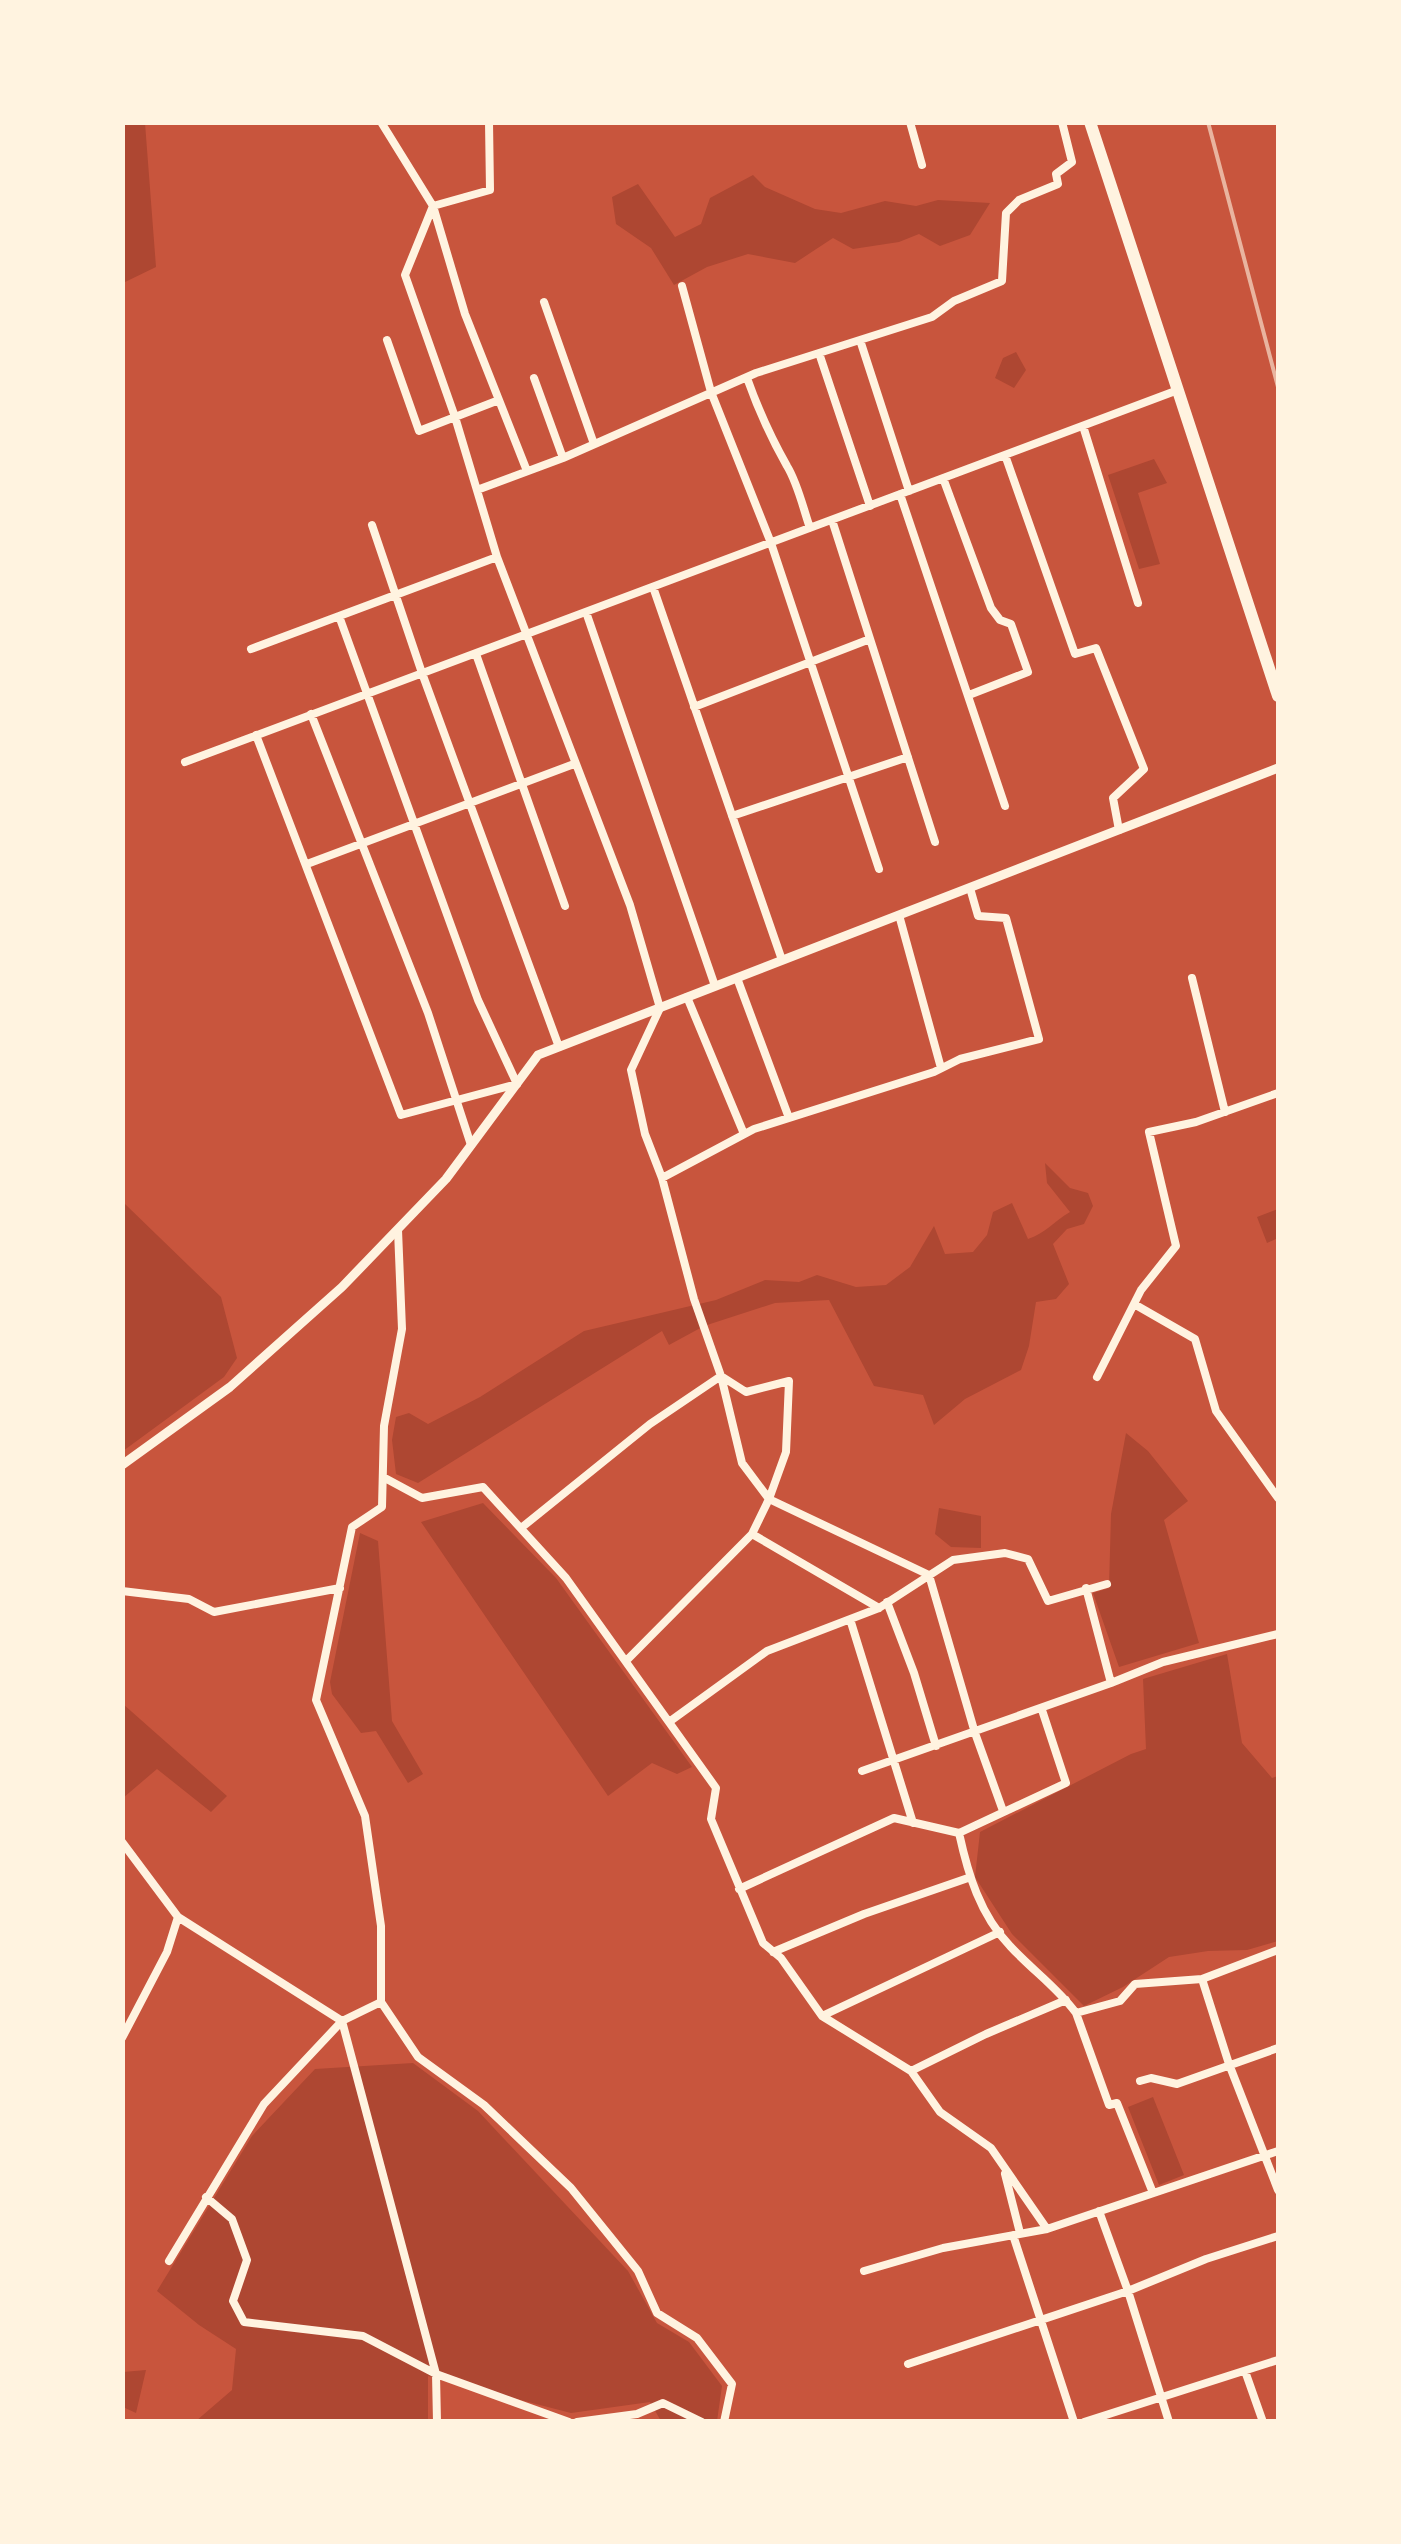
<svg xmlns="http://www.w3.org/2000/svg" width="1401" height="2544" viewBox="0 0 1401 2544" font-family="Quicksand,sans-serif">
	<rect width="100%" height="100%" fill="#c8553d"/>
	<path fill="#ae4732" d="M 122,123 L 145,123 L 156,267 L 123,283 Z
		M 753,175 L 765,187 L 815,209 L 841,213 L 885,201 L 916,206 L 938,200 L 990,203 L 970,235 L 940,246 L 919,234 L 899,242 L 853,249 L 833,238 L 795,263 L 748,254 L 707,267 L 674,285 L 651,248 L 616,224 L 612,197 L 638,184 L 675,237 L 701,224 L 710,198 Z
		M 1016,352 L 1026,370 L 1014,388 L 995,378 L 1003,358 Z
		M 1154,459 L 1167,483 L 1138,493 L 1160,564 L 1139,569 L 1108,475 Z
		M 1045,1163 L 1070,1188 L 1088,1193 L 1093,1206 L 1084,1224 L 1067,1229 L 1053,1244 L 1069,1284 L 1056,1299 L 1036,1302 L 1029,1346 L 1021,1370 L 965,1399 L 934,1425 L 923,1395 L 874,1386 L 829,1300 L 775,1303 L 704,1326 L 669,1345 L 662,1331 L 418,1483 L 396,1474 L 392,1440 L 396,1417 L 409,1413 L 428,1424 L 480,1397 L 584,1331 L 716,1300 L 765,1280 L 799,1282 L 817,1275 L 856,1287 L 886,1285 L 910,1267 L 934,1226 L 945,1254 L 973,1252 L 987,1235 L 993,1212 L 1012,1203 L 1028,1239 C 1046,1233 1054,1221 1070,1212 L 1047,1183 Z
		M 122,1185 L 125,1204 L 221,1297 L 237,1358 L 224,1377 L 123,1451 Z
		M 1278,1209 L 1278,1238 L 1267,1243 L 1257,1217 Z
		M 1126,1433 L 1148,1451 L 1188,1501 L 1164,1520 L 1199,1643 L 1119,1667 L 1093,1593 L 1109,1588 L 1111,1514 Z
		M 483,1503 L 556,1578 L 692,1767 L 677,1774 L 652,1763 L 608,1796 L 421,1522 Z
		M 939,1508 L 981,1516 L 981,1548 L 951,1547 L 935,1534 Z
		M 360,1533 L 378,1541 L 392,1721 L 423,1774 L 408,1783 L 376,1731 L 361,1733 L 332,1694 L 330,1682 Z
		M 1227,1654 L 1242,1743 L 1272,1778 L 1278,1776 L 1278,1941 L 1247,1950 L 1208,1951 L 1169,1957 L 1123,1987 L 1084,2006 L 1012,1934 L 975,1877 L 980,1832 L 1131,1754 L 1146,1749 L 1143,1679 Z
		M 123,1704 L 227,1796 L 211,1812 L 157,1769 L 123,1798 Z
		M 413,2063 L 478,2111 L 628,2271 L 657,2323 L 689,2342 L 722,2386 L 717,2421 L 661,2421 L 650,2402 L 571,2413 L 428,2376 L 428,2421 L 196,2421 L 232,2390 L 236,2349 L 199,2325 L 157,2291 L 252,2136 L 315,2069 Z
		M 1153,2097 L 1184,2175 L 1159,2185 L 1128,2107 Z
		M 146,2370 L 136,2413 L 123,2407 L 123,2372 Z"/>
	<g fill="none" stroke-linecap="round" stroke-linejoin="round">
		<path stroke="#fff3e0" stroke-width="8" d="M 381,122 L 433,206 L 490,190 L 489,122
			M 910,122 L 922,165
			M 433,206 L 405,275 L 455,417 L 497,557
			M 433,206 L 465,314 L 527,471
			M 682,286 L 711,392 L 771,543 L 879,869
			M 544,302 L 594,444
			M 387,340 L 419,431 L 499,400
			M 860,340 L 909,491
			M 819,353 L 870,506
			M 534,378 L 563,458
			M 747,378 C 758,409 771,438 787,466 C 798,484 803,508 810,528
			M 1083,426 L 1138,603
			M 1005,455 L 1075,654 L 1096,648 L 1144,769 L 1113,798 L 1119,830
			M 943,478 L 991,608 L 1000,620 L 1011,624 L 1028,672 L 969,695
			M 477,490 L 563,458 L 756,373 L 932,317 L 954,301 L 1002,281 L 1006,213 L 1019,200 L 1058,184 L 1056,174 L 1072,162 L 1062,122
			M 900,494 L 1005,806
			M 832,520 L 935,842
			M 372,525 L 422,673 L 559,1047
			M 653,587 L 782,960
			M 586,612 L 715,986
			M 251,649 L 497,557 L 630,905 L 660,1008 L 631,1070 L 645,1134 L 662,1178 L 694,1299 L 721,1376 L 742,1463 L 769,1499 L 752,1534 L 879,1608
			M 476,654 L 565,906
			M 694,707 L 870,639
			M 311,714 L 428,1013 L 471,1145
			M 256,735 L 401,1115 L 517,1084 L 478,1000 L 339,616
			M 185,762 L 1178,390
			M 732,816 L 908,757
			M 307,864 L 574,764
			M 899,915 L 941,1068
			M 737,978 L 789,1118
			M 1192,978 L 1225,1112
			M 687,997 L 744,1134
			M 662,1178 L 754,1129 L 934,1072 L 960,1059 L 1039,1039 L 1006,918 L 978,916 L 970,888
			M 398,1230 L 402,1329 L 384,1426 L 382,1507 L 352,1527 L 316,1700 L 365,1816 L 381,1926 L 381,2002 L 342,2021 L 436,2374 L 437,2422
			M 1134,1304 L 1195,1339 L 1216,1411 L 1278,1498
			M 1097,1377 L 1141,1290 L 1176,1246 L 1149,1132 L 1196,1122 L 1278,1093
			M 383,1477 L 422,1498 L 483,1487 L 566,1578 L 716,1788 L 711,1819 L 763,1943 L 781,1958 L 822,2016 L 911,2071 L 940,2112 L 991,2148 L 1047,2229
			M 521,1528 L 650,1424 L 721,1376 L 746,1392 L 789,1381 L 786,1452 L 769,1499 L 929,1575 L 975,1733 L 1003,1811
			M 122,1591 L 189,1599 L 214,1612 L 340,1588
			M 887,1602 L 914,1673 L 936,1746
			M 850,1619 L 913,1823
			M 626,1661 L 752,1534
			M 1111,1683 L 1163,1662 L 1278,1634
			M 1042,1710 L 1066,1783 L 959,1833 C 968,1874 980,1915 1010,1946 C 1032,1970 1057,1987 1076,2013 L 1120,2001 L 1135,1984 L 1202,1979 L 1278,1950
			M 669,1722 L 767,1651 L 879,1608 L 953,1560 L 1005,1553 L 1028,1559 L 1048,1601 L 1107,1584
			M 862,1771 L 1111,1683 L 1086,1588
			M 122,1842 L 178,1917 L 167,1952 L 122,2038
			M 739,1889 L 894,1818 L 959,1833
			M 773,1952 L 864,1914 L 968,1878
			M 1202,1979 L 1229,2064 L 1278,2190
			M 381,2002 L 418,2057 L 484,2105 L 571,2188 L 638,2271 L 657,2313 L 697,2338 L 732,2384 L 724,2422
			M 1076,2013 L 1109,2105 L 1117,2103 L 1153,2193
			M 822,2016 L 1000,1932
			M 911,2071 L 986,2034 L 1066,2000
			M 1140,2081 L 1151,2078 L 1177,2084 L 1278,2048
			M 1005,2174 L 1020,2233
			M 206,2197 L 232,2219 L 247,2260 L 233,2301 L 244,2322 L 363,2336 L 436,2374 L 569,2422
			M 1099,2211 L 1128,2291 L 1169,2422
			M 1013,2235 L 1074,2422
			M 169,2261 L 264,2104 L 342,2021 L 178,1917
			M 864,2271 L 943,2248 L 1047,2229 L 1278,2151
			M 908,2364 L 1128,2291 L 1206,2259 L 1278,2236
			M 1245,2371 L 1263,2422
			M 577,2422 L 637,2414 L 663,2403 L 702,2422
			M 1084,2422 L 1278,2360"/>
		<path stroke="#fff3e0" stroke-width="9" d="M 122,1465 L 230,1387 L 342,1287 L 446,1179 L 538,1055 L 1278,768"/>
		<path stroke="#fff3e0" stroke-width="12" d="M 1090,122 L 1278,696"/>
		<path stroke="#e9b49f" stroke-width="4" d="M 1208,122 L 1278,387"/>
	</g>
	<rect width="1401" height="2544" fill="none" stroke="#fff3e0" stroke-width="250"/>
</svg>
